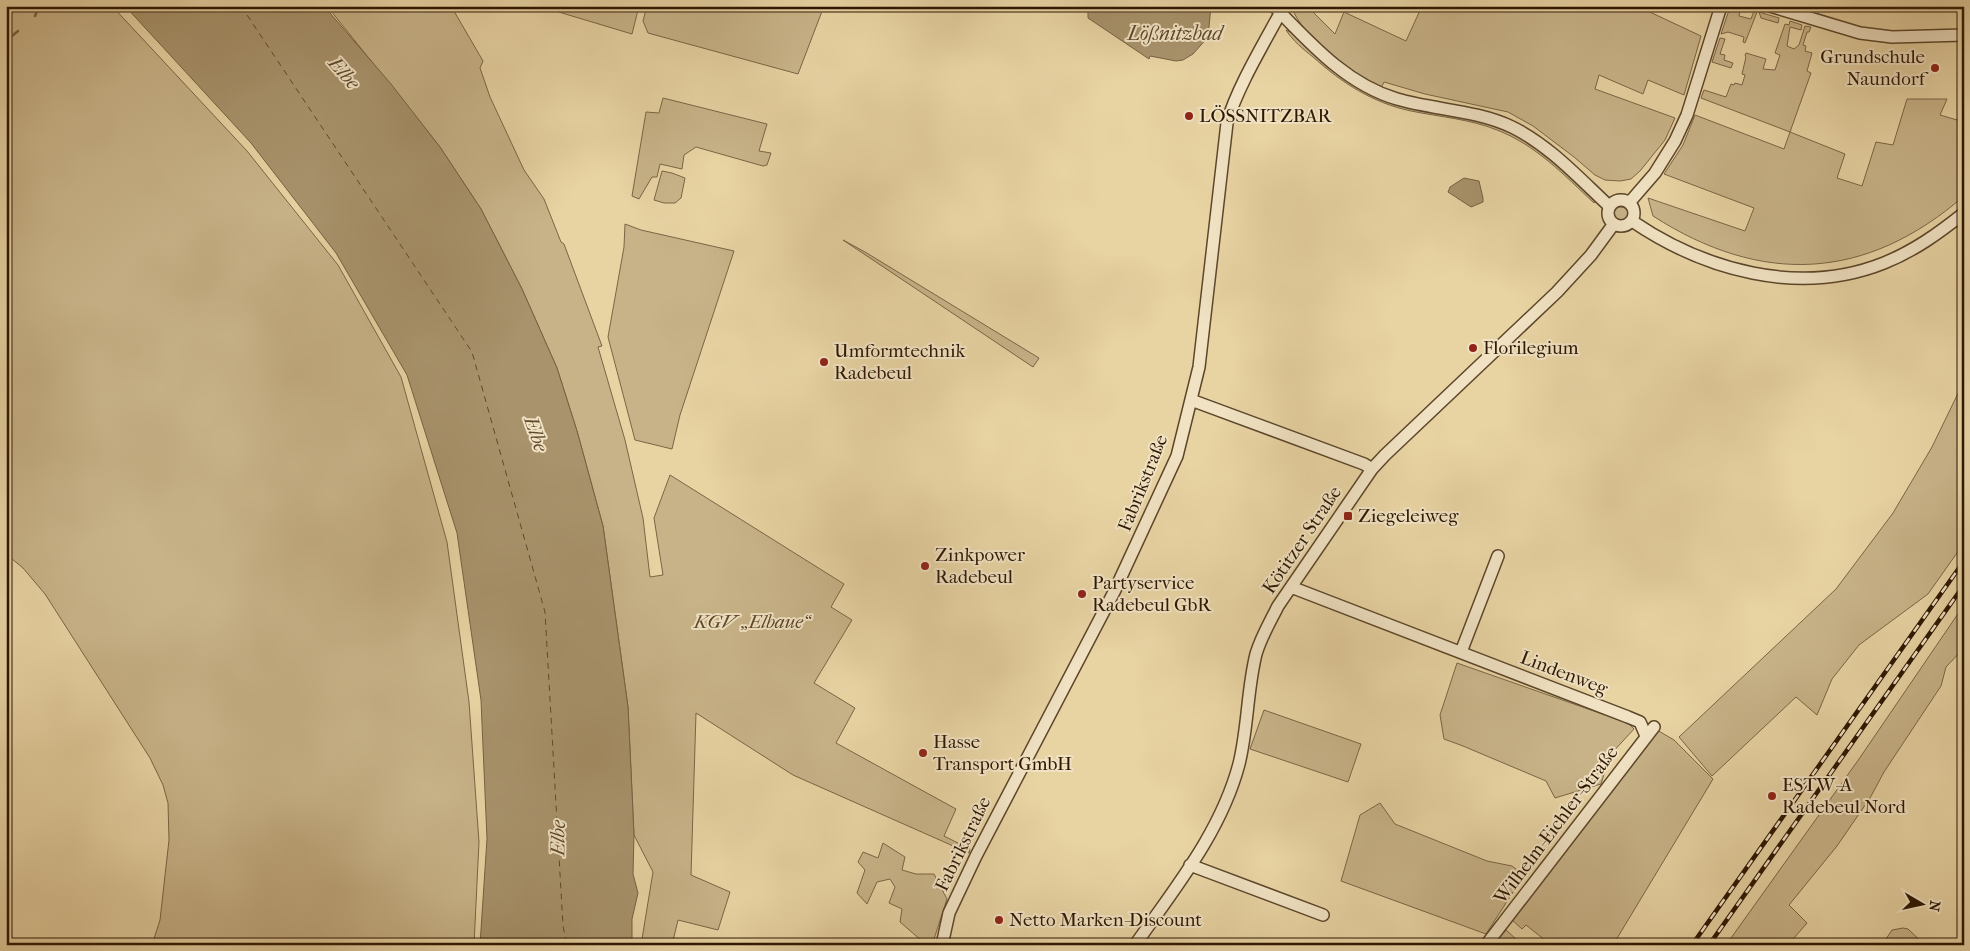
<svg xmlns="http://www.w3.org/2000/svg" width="1970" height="951" viewBox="0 0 1970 951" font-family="'IM FELL French Canon',serif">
	<rect width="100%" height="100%" fill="#e8d3a3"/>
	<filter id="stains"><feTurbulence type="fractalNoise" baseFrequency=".004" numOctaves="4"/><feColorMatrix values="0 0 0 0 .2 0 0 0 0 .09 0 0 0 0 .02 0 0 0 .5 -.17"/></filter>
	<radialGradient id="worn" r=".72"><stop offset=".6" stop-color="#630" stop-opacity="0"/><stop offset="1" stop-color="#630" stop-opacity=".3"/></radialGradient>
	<path fill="#c8b388" stroke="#7a6545" d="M 6,6 L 112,6 L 247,151 L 338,265 L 401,377 L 447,542 L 469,702 L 479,842 L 474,945 L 152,945 L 160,920 L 169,840 L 168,803 L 163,785 L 150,758 L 45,594 L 23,568 L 6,554 Z
		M 327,6 L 451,6 L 483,61 L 480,68 L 490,97 L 524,170 L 544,199 L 561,242 L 564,244 L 602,346 L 598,347 L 625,440 L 643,518 L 650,577 L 663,575 L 654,518 L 670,475 L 844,584 L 831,607 L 852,620 L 814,683 L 855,708 L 836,743 L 956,809 L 944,836 L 970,849 L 969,853 L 793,775 L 696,713 L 691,875 L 730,892 L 718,930 L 678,920 L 672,945 L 641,945 L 653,872 L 634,835 L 628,707 L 603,526 L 577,431 L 557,368 L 522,289 L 481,209 L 440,147 Z
		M 550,6 L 639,6 L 632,34 L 552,10 Z
		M 647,6 L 824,6 L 798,74 L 648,33 L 643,21 Z
		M 1291,6 L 1307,6 L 1335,34 L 1344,12 L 1406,41 L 1422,6 L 1637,6 L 1701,36 L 1684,95 L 1648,80 L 1643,94 L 1599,75 L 1595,89 L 1675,118 L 1665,140 L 1640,171 L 1631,179 L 1620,181 L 1605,180 L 1595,175 L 1574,157 L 1533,126 L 1508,112 L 1425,94 L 1384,82 L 1381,88 C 1371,83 1361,78 1353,73 C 1333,60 1299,29 1291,6 Z
		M 1737,6 L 1741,7 L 1739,16 L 1751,19 L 1754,11 L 1757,12 L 1745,43 L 1743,42 L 1744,37 L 1728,32 L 1721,34 L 1730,7 Z
		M 1759,12 L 1779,18 L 1778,23 L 1761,18 Z
		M 1790,21 L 1802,25 L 1801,30 L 1790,27 L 1787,46 L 1794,49 L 1799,45 L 1805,26 L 1811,27 L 1809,32 L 1807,32 L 1803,45 L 1806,46 L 1805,51 L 1812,53 L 1807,71 L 1811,73 L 1790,132 L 1845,154 L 1837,178 L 1862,186 L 1876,142 L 1893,145 L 1907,99 L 1947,99 L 1940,115 L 1964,122 L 1964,132 L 1960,146 L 1964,147 L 1964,196 C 1866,281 1762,286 1653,216 L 1648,198 L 1745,231 L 1754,208 L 1664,174 L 1683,145 L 1695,115 L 1784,149 L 1790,132 L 1701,98 L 1704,90 L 1726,97 L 1731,84 L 1734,85 L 1735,83 L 1742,85 L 1745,75 L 1742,74 L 1746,57 L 1745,56 L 1746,53 L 1766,59 L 1763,69 L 1775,70 L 1780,55 L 1775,53 L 1785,24 L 1789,25 Z
		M 1286,30 L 1292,33 L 1312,52 L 1351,83 L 1496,126 C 1535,143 1565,171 1596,200 L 1594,203 C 1564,175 1536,145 1497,130 C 1470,119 1440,117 1411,111 C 1373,103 1342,83 1313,57 C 1303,49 1293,41 1286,30 Z
		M 1720,38 L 1725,39 L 1720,54 L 1725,55 L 1724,60 L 1733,63 L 1731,68 L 1712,62 Z
		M 663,98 L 767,124 L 759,151 L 771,153 L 767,165 L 763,166 L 696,147 L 684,155 L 682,169 L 660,164 L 657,177 L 652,177 L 639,199 L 632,196 L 646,112 L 659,113 Z
		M 662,171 L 672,173 L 685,178 L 681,198 L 675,203 L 664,203 L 654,200 Z
		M1614 214a7 7 0 1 1 14 0a7 7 0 1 1-14 0Z
		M 625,224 L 641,230 L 734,251 L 680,415 L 672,449 L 635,440 L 608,337 L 624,247 Z
		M 843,240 L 865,252 L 1039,358 L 1033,367 Z
		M 1964,381 L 1964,543 L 1928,594 L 1859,645 L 1832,679 L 1817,715 L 1796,697 L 1712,776 L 1679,737 L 1836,589 L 1893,513 L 1932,447 Z
		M 1964,605 L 1964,648 L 1946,667 L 1941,686 L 1884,772 L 1870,798 L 1837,846 L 1789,905 L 1807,923 L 1788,945 L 1747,945 L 1747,943 L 1735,941 L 1732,945 L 1726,945 L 1859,759 Z
		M 1457,663 L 1628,723 L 1634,729 L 1610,755 L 1601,784 L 1555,798 L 1546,781 L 1463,746 L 1444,739 L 1440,715 Z
		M 1264,710 L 1361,744 L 1348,782 L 1250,749 Z
		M 1657,730 L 1674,740 L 1713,779 L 1613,945 L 1551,945 L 1526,925 L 1522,929 L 1512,920 L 1531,892 Z
		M 1380,803 L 1395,824 L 1487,861 L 1512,866 L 1524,875 L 1486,934 L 1341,881 L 1360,815 Z
		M 883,843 L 905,857 L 902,870 L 916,874 L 934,874 L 947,899 L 934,939 L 922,941 L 900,922 L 902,909 L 889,903 L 895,887 L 890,879 L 877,882 L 867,904 L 857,893 L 865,870 L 858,862 L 863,852 L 878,858 Z
		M 1903,928 L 1908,929 L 1925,945 L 1882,945 L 1892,930 Z
		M 1506,930 L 1516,939 L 1512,945 L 1493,945 Z"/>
	<path fill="#a8936c" stroke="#776142" d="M 125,6 L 324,6 L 391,84 L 440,147 L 481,209 L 522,289 L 557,368 L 577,431 L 603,526 L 628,707 L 634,835 L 633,874 L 638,893 L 632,919 L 632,945 L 480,945 L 487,839 L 481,700 L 457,533 L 407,375 L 336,253 L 251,143 Z
		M 1079,6 L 1211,6 L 1208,37 L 1193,54 L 1183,60 L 1176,61 L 1150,56 L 1149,59 L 1088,18 L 1088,12 Z
		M 1464,178 L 1479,181 L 1483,198 L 1483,202 L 1471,207 L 1448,192 L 1450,187 Z"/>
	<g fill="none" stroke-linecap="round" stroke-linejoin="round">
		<path stroke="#776142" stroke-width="2.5" d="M 35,16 L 39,6
			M 6,41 L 18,31"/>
		<path stroke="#5e492c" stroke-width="1" stroke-dasharray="6 5" stroke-linecap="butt" d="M 241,6 L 472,352 L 545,612 L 563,926 L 567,945"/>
		<defs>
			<path id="minor" d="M 1274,6 C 1310,43 1346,84 1397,99 C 1435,110 1476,110 1512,127 C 1549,145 1579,178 1609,206
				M 1770,6 L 1860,33 L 1892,37 L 1964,35
				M1608 213a13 13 0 1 1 26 0a13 13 0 1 1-26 0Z
				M 1629,203 L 1655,173 L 1675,141 L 1687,115 L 1721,6
				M 1632,221 C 1704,270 1799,297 1884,263 C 1914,251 1939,233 1964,213
				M 1191,400 L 1364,464 L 1372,469
				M 1291,587 L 1628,717 L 1640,722 L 1646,736
				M 1461,652 L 1498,556
				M 1190,865 L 1323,915
				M 942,945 L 949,913 L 976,856 L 1115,590 L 1177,456 L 1199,367 L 1227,123 C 1237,87 1266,40 1284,6
				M 1135,945 C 1175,888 1221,832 1239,764 C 1248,728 1247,690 1256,654 C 1261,637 1270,622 1278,606 L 1372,469 L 1385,455 L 1557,292 L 1591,255 L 1613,225
				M 1486,945 L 1654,727"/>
		</defs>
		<use href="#minor" stroke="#5c462a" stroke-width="14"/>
		<use href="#minor" stroke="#f0e2c3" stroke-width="11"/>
		<defs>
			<path id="rail" d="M 1692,945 L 1964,561
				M 1709,945 L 1964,585"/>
		</defs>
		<use href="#rail" stroke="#2d1702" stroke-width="4.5"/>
		<use href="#rail" stroke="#f0e2c3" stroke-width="2.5" stroke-dasharray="8" stroke-linecap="butt"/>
	</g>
	<g fill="#8f2418" stroke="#f0e2c3" stroke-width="2">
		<circle cx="1935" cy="68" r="5"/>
		<circle cx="1189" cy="116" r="5"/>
		<circle cx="1473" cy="348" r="5"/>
		<circle cx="824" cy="362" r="5"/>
		<rect x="1343" y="511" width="10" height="10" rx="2.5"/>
		<circle cx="925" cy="566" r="5"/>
		<circle cx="1082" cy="594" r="5"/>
		<circle cx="923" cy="753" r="5"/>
		<circle cx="1772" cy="796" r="5"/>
		<circle cx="999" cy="920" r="5"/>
	</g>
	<g text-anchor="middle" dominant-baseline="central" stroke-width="4" stroke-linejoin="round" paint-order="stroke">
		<g font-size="19" fill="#2d1702" stroke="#f0e2c3" text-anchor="start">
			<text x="1925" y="57" text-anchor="end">Grundschule<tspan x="1925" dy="22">Naundorf</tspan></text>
			<text x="1199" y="116">LÖSSNITZBAR</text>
			<text x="1483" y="348">Florilegium</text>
			<text x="834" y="351">Umformtechnik<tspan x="834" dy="22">Radebeul</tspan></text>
			<text x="1358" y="516">Ziegeleiweg</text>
			<text x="935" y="555">Zinkpower<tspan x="935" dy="22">Radebeul</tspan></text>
			<text x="1092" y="583">Partyservice<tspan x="1092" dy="22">Radebeul GbR</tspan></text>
			<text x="933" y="742">Hasse<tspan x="933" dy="22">Transport GmbH</tspan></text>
			<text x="1782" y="785">ESTW-A<tspan x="1782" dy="22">Radebeul Nord</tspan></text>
			<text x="1009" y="920">Netto Marken-Discount</text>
		</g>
		<g font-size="19" fill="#2d1702" stroke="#f0e2c3">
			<text transform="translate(1143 483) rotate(-68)">Fabrikstraße</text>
			<text transform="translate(1302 540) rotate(-56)">Kötitzer Straße</text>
			<text transform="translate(1564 673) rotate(21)">Lindenweg</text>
			<text transform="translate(1556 825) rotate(-53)">Wilhelm-Eichler-Straße</text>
			<text transform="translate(963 844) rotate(-64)">Fabrikstraße</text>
		</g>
		<g font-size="19" font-style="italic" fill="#5c462a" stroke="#f0e2c3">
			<text x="752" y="622">KGV „Elbaue“</text>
		</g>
		<g font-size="20" font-style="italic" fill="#5e492c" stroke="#f0e2c3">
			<text x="1175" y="33">Lößnitzbad</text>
			<text transform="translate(344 73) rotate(49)">Elbe</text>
			<text transform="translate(536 434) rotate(71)">Elbe</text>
			<text transform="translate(558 838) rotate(-89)">Elbe</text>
		</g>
	</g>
	<rect width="1970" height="951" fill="none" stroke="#e8d3a3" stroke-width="25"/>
	<rect x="8" y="8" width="1955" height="936" fill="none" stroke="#2d1702" stroke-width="2.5"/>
	<rect x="12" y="12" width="1945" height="926" fill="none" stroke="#2d1702"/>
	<g transform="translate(1922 904) rotate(99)" stroke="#f0e2c3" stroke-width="4" paint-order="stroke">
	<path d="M0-4L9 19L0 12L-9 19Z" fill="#2d1702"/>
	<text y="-8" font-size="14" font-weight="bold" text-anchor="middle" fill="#2d1702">N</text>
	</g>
	<rect width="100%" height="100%" filter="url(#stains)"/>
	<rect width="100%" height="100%" fill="url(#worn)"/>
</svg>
